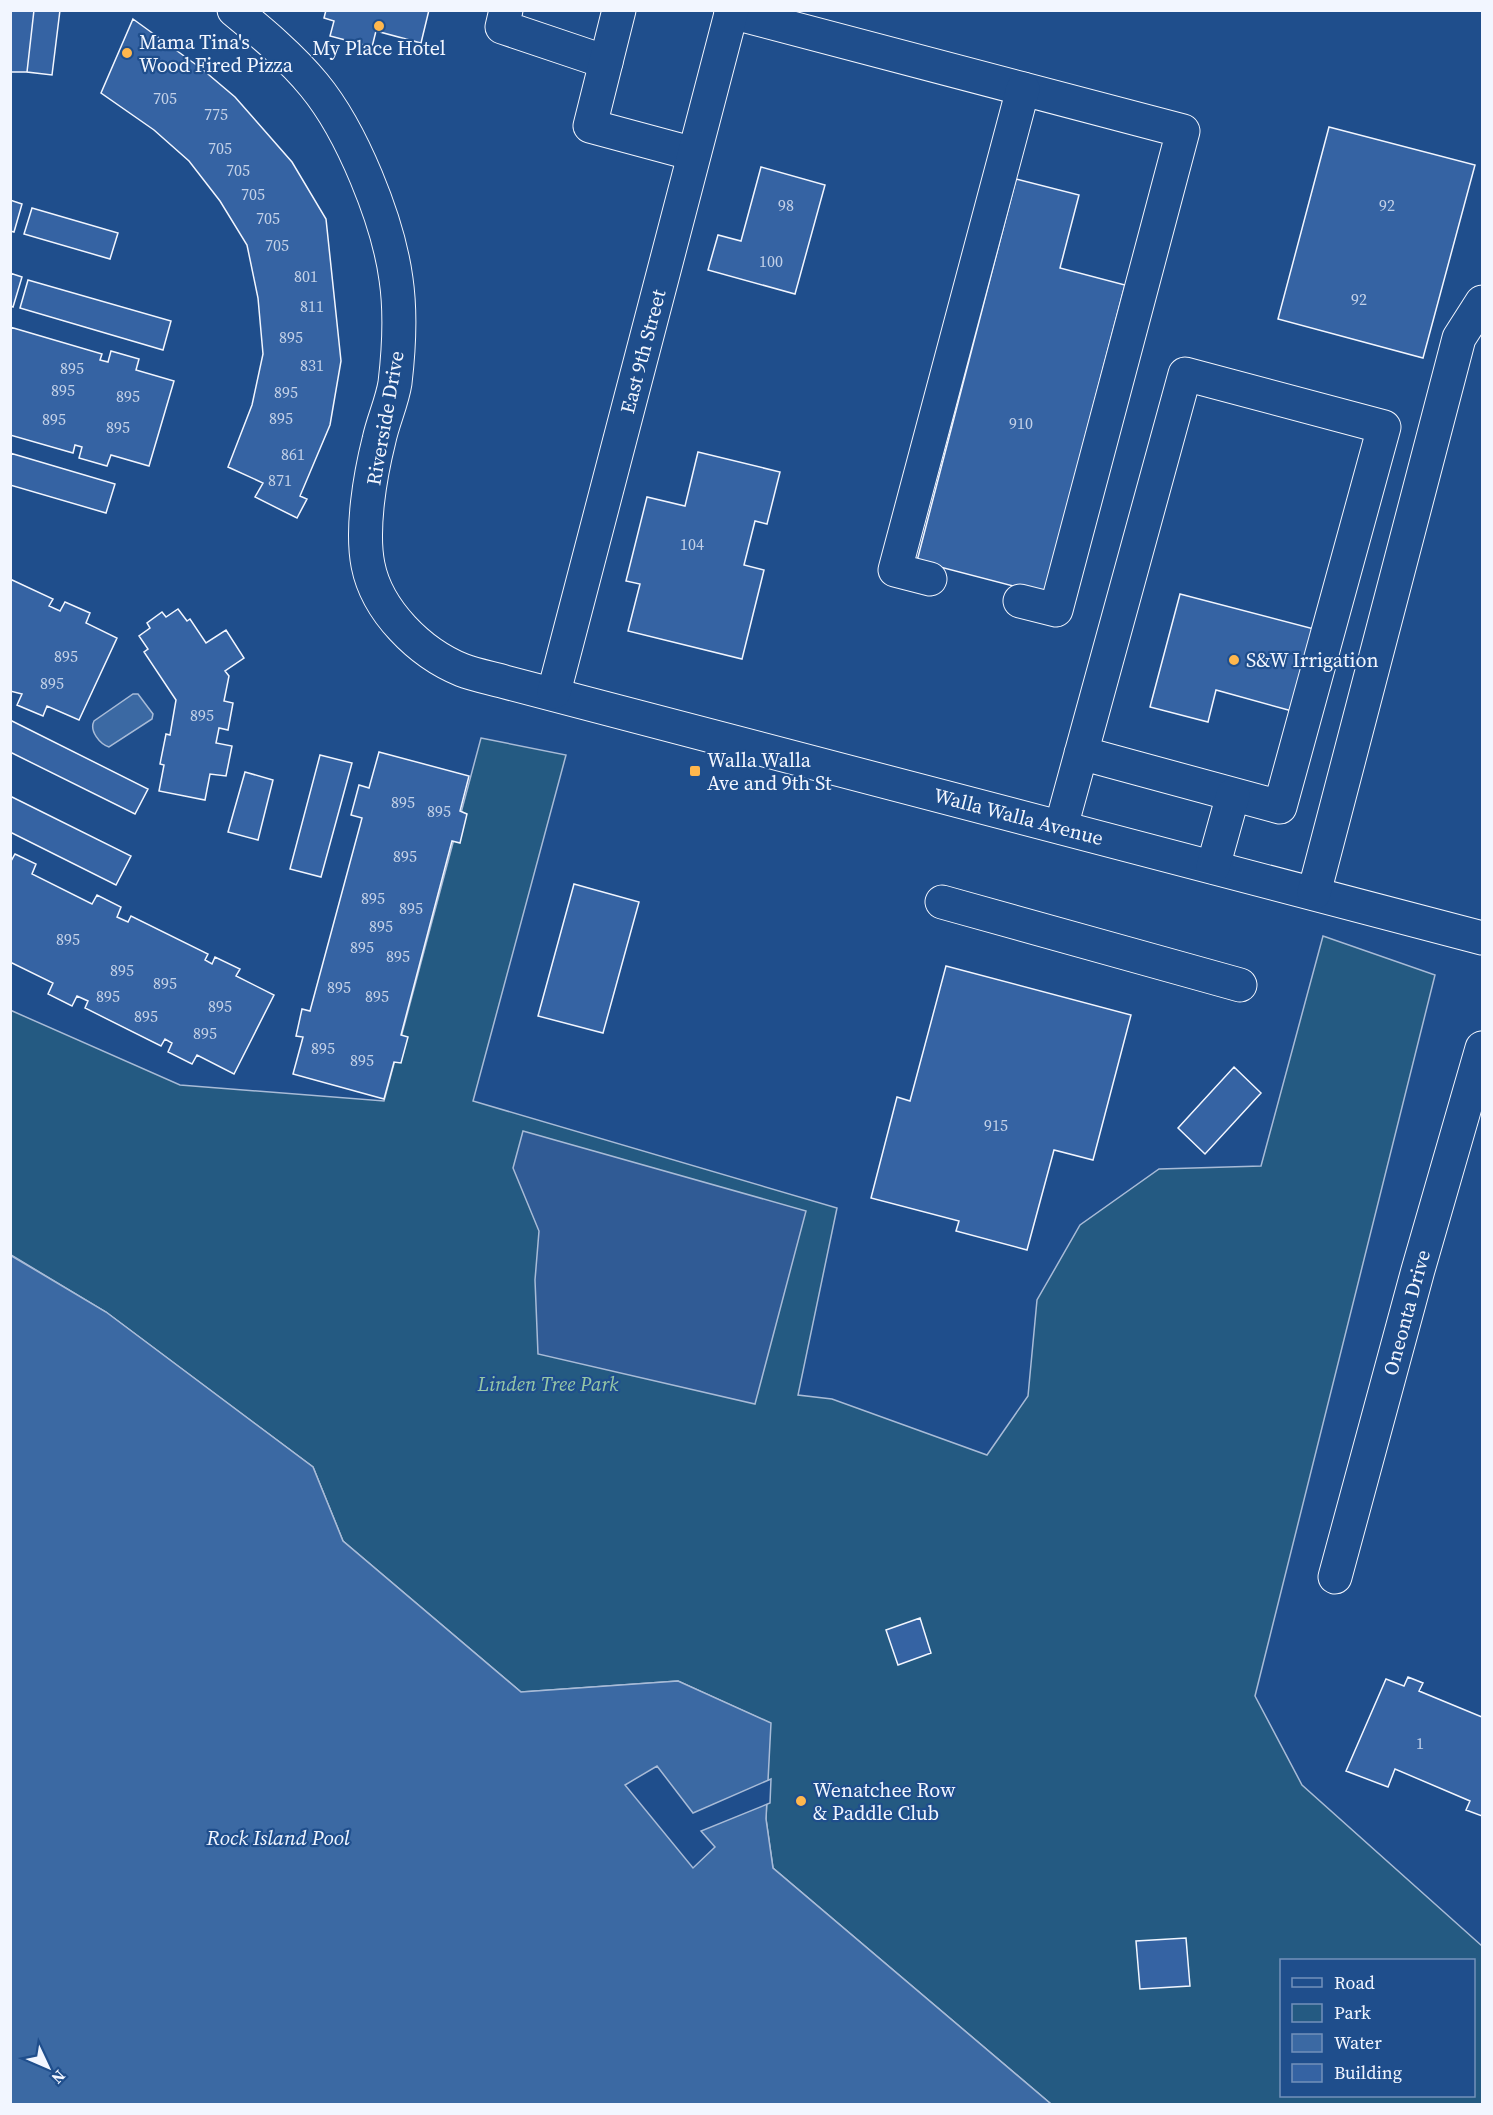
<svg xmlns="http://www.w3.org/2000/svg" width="1493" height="2115" viewBox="0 0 1493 2115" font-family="'Source Serif 4',serif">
	<rect width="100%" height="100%" fill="#1f4e8c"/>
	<path fill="#245a82" stroke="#a8bbd7" stroke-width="1.5" fill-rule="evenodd" d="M 481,738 L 566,755 L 473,1101 L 837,1208 L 798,1395 L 832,1399 L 987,1455 L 1028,1396 L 1037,1300 L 1080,1225 L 1159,1169 L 1261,1166 L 1323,936 L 1435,975 L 1255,1696 L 1302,1785 L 1482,1946 L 1482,2104 L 1051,2104 L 773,1868 L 766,1819 L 770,1723 L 678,1681 L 521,1692 L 343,1541 L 313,1467 L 106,1312 L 11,1255 L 10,1010 L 180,1085 L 384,1101 ZM 1282,1960 L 1474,1960 L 1474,2096 L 1282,2096 Z"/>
	<path fill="#305b95" stroke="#a8bbd7" stroke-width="1.5" d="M 523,1131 L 806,1211 L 755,1404 L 538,1354 L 535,1280 L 539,1231 L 513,1168 Z"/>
	<path fill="#3b69a3" stroke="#a8bbd7" stroke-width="1.5" d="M 133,694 L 138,694 L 153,714 L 152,719 L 109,747 C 100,744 89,731 94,721 Z
		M 10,1255 L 106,1312 L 313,1467 L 343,1541 L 521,1692 L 678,1681 L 771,1723 L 766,1819 L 773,1868 L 1051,2104 L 11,2104 Z"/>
	<path fill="#1f4e8c" stroke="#a8bbd7" stroke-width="1.5" d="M 657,1766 L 693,1813 L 771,1779 L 770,1803 L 701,1831 L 715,1847 L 693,1868 L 625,1785 Z"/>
	<path fill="#3563a3" stroke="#f2f6ff" stroke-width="1.5" d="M 10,10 L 34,10 L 27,72 L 10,72 Z
		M 34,10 L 60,10 L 52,75 L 27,72 Z
		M 326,10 L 429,10 L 421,43 L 376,31 L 372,47 L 330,36 L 334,21 L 324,18 Z
		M 133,19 L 202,69 L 235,97 L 292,162 L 326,219 L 341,361 L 330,425 L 300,496 L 307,499 L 297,518 L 255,497 L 263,483 L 228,467 L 252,405 L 263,354 L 258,298 L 247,245 L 220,201 L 189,161 L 154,130 L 101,93 Z
		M 1329,127 L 1475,165 L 1423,358 L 1278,319 Z
		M 761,167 L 825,185 L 795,294 L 708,270 L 718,235 L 741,241 Z
		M 1016,179 L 1079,195 L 1060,268 L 1125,285 L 1044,594 L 917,561 Z
		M 10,200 L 22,204 L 14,232 L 10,231 Z
		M 32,208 L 118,233 L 110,259 L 24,234 Z
		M 10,273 L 22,277 L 13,307 L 10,306 Z
		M 28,280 L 171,321 L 163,350 L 20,308 Z
		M 10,327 L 102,354 L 100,360 L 108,362 L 111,351 L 139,359 L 136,370 L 174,381 L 149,466 L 111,455 L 107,466 L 79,458 L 82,447 L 75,445 L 73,453 L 10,435 Z
		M 698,452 L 780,472 L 767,524 L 755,521 L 744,565 L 764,570 L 742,659 L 628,631 L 640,584 L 626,581 L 647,497 L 685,506 Z
		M 10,453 L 115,484 L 106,513 L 10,485 Z
		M 10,579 L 53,599 L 49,606 L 60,611 L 65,602 L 90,613 L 86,623 L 117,638 L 79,720 L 47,706 L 43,716 L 17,705 L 22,694 L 10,691 Z
		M 1180,594 L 1314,629 L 1292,711 L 1216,690 L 1208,722 L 1150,707 Z
		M 178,609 L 187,621 L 190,619 L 206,643 L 226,630 L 244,658 L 225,671 L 229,676 L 224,701 L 233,703 L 228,730 L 219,728 L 216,743 L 232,746 L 226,776 L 210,774 L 205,800 L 159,791 L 164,765 L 160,764 L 166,734 L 170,735 L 176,700 L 144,652 L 148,649 L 139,636 L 150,628 L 147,623 L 162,612 L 166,617 Z
		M 10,720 L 148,789 L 135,814 L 10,752 Z
		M 379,752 L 469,776 L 460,811 L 467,814 L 460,843 L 452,841 L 401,1035 L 408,1037 L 401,1063 L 394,1062 L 384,1099 L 293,1074 L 303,1037 L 296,1036 L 302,1009 L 310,1011 L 362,818 L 351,815 L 359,785 L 369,788 Z
		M 320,755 L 352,763 L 321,877 L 290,869 Z
		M 245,772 L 273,780 L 258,840 L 228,832 Z
		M 10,796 L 131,856 L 116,885 L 10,832 Z
		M 15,854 L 36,864 L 32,874 L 92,904 L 97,895 L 121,907 L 117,917 L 128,922 L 131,916 L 208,954 L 205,960 L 212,964 L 215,957 L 240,969 L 236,976 L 274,995 L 234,1074 L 197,1055 L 192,1064 L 168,1052 L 172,1043 L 165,1039 L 161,1046 L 85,1008 L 88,1001 L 77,996 L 72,1006 L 48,994 L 53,983 L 10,962 L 10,863 Z
		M 574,884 L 639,902 L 603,1033 L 538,1016 Z
		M 946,966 L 1131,1015 L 1093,1160 L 1054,1150 L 1027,1250 L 956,1231 L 959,1221 L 871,1198 L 897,1097 L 910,1101 Z
		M 1234,1067 L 1261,1093 L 1205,1154 L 1178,1128 Z
		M 920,1618 L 931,1653 L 898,1665 L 886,1630 Z
		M 1408,1677 L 1423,1683 L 1419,1691 L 1482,1717 L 1482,1816 L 1466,1810 L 1470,1801 L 1395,1769 L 1388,1787 L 1346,1771 L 1386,1679 L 1404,1686 Z
		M 1186,1938 L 1190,1986 L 1140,1989 L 1136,1941 Z"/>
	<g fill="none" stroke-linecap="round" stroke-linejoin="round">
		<defs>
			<g id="minor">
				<path id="s1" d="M 234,10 C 262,33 291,57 314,85 C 352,131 388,220 396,279 C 401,313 399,349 395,383 C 392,402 383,421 379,440 C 370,476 361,529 368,565 C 377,611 420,653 462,670 C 475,675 491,678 505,682 L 1482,938"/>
				<path d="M 506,10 L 502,27 L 606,62"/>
				<path d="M 619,10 L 590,126 L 694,154"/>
				<path d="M 731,12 L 1183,131 L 1056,610 L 1020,601"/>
				<path d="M 930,579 L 895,570 L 1023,89"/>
				<path id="s2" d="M 554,692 L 732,10"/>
				<path d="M 1061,827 L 1185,374 L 1384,427 L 1280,807 L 1081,753"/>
				<path d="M 1213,867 L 1233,795"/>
				<path d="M 1314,893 L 1459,338 L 1482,302"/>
				<path d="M 942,902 L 1240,985"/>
				<path id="s3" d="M 1335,1577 L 1418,1270 L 1482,1048"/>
			</g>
		</defs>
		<use href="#minor" stroke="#f2f6ff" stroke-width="35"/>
		<use href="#minor" stroke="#1f4e8c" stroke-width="33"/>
	</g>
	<g fill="#ffb74d" stroke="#1f4e8c" stroke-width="2">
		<circle cx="379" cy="26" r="6"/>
		<circle cx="127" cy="53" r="6"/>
		<circle cx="1234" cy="660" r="6"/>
		<rect x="689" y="765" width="12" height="12" rx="3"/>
		<circle cx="801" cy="1801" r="6"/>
	</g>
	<g text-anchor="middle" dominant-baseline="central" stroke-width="4.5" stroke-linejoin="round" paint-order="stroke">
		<g font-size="16" fill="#c3d1e8">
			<text x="165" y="98">705</text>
			<text x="216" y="114">775</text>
			<text x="220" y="148">705</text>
			<text x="238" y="170">705</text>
			<text x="253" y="194">705</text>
			<text x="786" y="205">98</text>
			<text x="1387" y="205">92</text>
			<text x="268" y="218">705</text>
			<text x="277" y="245">705</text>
			<text x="771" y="261">100</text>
			<text x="306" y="276">801</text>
			<text x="1359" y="299">92</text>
			<text x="312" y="306">811</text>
			<text x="291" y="337">895</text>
			<text x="312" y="365">831</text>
			<text x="72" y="368">895</text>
			<text x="63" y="390">895</text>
			<text x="286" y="392">895</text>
			<text x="128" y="396">895</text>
			<text x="281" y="418">895</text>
			<text x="54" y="419">895</text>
			<text x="1021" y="423">910</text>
			<text x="118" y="427">895</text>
			<text x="293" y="454">861</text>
			<text x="280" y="480">871</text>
			<text x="692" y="544">104</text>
			<text x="66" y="656">895</text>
			<text x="52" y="683">895</text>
			<text x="202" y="715">895</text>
			<text x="403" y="802">895</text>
			<text x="439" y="811">895</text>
			<text x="405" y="856">895</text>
			<text x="373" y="898">895</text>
			<text x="411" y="908">895</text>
			<text x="381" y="926">895</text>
			<text x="68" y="939">895</text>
			<text x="362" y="947">895</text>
			<text x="398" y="956">895</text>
			<text x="122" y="970">895</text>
			<text x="165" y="983">895</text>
			<text x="339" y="987">895</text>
			<text x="108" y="996">895</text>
			<text x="377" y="996">895</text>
			<text x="220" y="1006">895</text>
			<text x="146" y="1016">895</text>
			<text x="205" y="1033">895</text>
			<text x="323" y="1048">895</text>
			<text x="362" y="1060">895</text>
			<text x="996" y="1125">915</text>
			<text x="1420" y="1743">1</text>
		</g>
		<g font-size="20" fill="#f2f6ff" stroke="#1f4e8c" text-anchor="start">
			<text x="139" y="42">Mama Tina's<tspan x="139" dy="23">Wood Fired Pizza</tspan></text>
			<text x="379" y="48" text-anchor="middle">My Place Hotel</text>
			<text x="1246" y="660">S&amp;W Irrigation</text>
			<text x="707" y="760">Walla Walla<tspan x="707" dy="23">Ave and 9th St</tspan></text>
			<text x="813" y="1790">Wenatchee Row<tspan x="813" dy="23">&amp; Paddle Club</tspan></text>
		</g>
		<g font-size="20" fill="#f2f6ff" stroke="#1f4e8c">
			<text stroke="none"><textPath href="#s2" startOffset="352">East 9th Street</textPath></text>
			<text transform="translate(385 418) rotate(-80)">Riverside Drive</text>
			<text stroke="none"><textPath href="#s1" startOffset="1334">Walla Walla Avenue</textPath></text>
			<text stroke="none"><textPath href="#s3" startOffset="274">Oneonta Drive</textPath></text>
		</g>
		<g font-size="20" font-style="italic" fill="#97c8a6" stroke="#1f4e8c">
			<text x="548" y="1384">Linden Tree Park</text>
		</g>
		<g font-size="21" font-style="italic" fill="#f2f6ff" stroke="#1f4e8c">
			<text x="278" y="1837">Rock Island Pool</text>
		</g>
	</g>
	<rect width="1493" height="2115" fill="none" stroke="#f2f6ff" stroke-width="24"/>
	<rect x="1280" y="1959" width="195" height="138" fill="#1f4e8c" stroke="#7391ba" stroke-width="1.5"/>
	<rect x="1292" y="1978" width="30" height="9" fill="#1f4e8c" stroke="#7391ba" stroke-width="1.5"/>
	<text x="1334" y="1989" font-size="18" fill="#f2f6ff">Road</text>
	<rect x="1292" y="2004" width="30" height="18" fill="#245a82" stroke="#7391ba" stroke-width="1.5"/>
	<text x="1334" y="2019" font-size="18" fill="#f2f6ff">Park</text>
	<rect x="1292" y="2034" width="30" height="18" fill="#3b69a3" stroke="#7391ba" stroke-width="1.5"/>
	<text x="1334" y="2049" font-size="18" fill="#f2f6ff">Water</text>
	<rect x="1292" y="2064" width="30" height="18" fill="#3563a3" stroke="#7391ba" stroke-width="1.5"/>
	<text x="1334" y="2079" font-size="18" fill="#f2f6ff">Building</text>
	<g transform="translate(48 2067) rotate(134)" stroke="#1f4e8c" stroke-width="4.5" paint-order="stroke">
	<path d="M0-4.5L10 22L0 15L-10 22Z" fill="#f2f6ff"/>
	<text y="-9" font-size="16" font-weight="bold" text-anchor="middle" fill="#f2f6ff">N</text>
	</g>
</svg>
